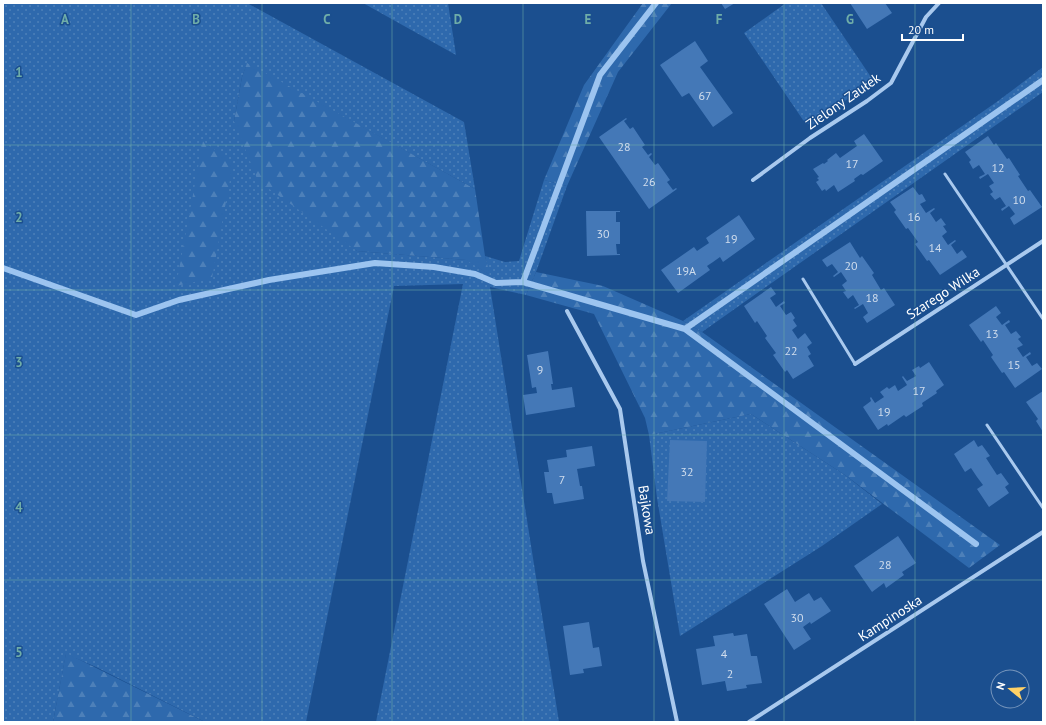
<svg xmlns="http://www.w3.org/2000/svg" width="1046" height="725" viewBox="0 0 1046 725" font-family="'PT Sans',sans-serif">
	<defs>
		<pattern id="grass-dots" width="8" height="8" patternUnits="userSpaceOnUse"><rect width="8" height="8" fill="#2e69ad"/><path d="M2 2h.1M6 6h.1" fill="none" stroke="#4d80b9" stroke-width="1.8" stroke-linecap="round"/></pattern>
		<pattern id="forest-firs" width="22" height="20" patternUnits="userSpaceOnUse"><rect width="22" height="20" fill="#2e69ad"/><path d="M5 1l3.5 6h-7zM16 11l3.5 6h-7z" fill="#4d80b9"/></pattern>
	</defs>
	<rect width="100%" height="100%" fill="#1b4f8f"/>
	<path fill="url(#grass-dots)" d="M 3,3 L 247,3 L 464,122 L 475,189 L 247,64 L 242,77 L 234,121 L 357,251 L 467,260 L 489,274 L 485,256 L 505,262 L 519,261 L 544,180 L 567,186 L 536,272 L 526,295 L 490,287 L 559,722 L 376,722 L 463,284 L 394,286 L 306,722 L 205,722 L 96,667 L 66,654 L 53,722 L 3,722 Z
		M 363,3 L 448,3 L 456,55 Z
		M 786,3 L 821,3 L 873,80 L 811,126 L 803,120 L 744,33 Z
		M 1043,67 L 1043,92 L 702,332 L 683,321 L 998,101 Z
		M 751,414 L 845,475 L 882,504 L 822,546 L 680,636 L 657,498 L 649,435 Z"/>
	<path fill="url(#forest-firs)" d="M 643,3 L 672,3 L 618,72 L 567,186 L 544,180 L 584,85 Z
		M 247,63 L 475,189 L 485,256 L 490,275 L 466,260 L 357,251 L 258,181 L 234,121 L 242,77 Z
		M 203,141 L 233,163 L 212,278 L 176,286 Z
		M 536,272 L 603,286 L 683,321 L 702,332 L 1000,545 L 969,568 L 845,475 L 751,414 L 649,435 L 645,418 L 594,314 L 526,295 Z
		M 66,653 L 205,722 L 53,722 Z"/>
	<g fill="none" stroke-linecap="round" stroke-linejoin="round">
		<path stroke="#9cc4f0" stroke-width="6" d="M 3,268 L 136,315 L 179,300 L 269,280 L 375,263 L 434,267 L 475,274 L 496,283 L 523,282 L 685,329 L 976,544
			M 523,282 L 600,75 L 656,3
			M 685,329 L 1043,80"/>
	</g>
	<path fill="#4478b7" d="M 721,3 L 735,3 L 725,9 Z
		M 850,3 L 885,3 L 892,13 L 867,29 Z
		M 695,41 L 708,61 L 700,67 L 733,113 L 713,127 L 689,93 L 682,97 L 660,65 Z
		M 626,118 L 627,119 L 624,121 L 630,129 L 633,127 L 645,145 L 642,147 L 648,155 L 651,153 L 652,154 L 649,157 L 655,165 L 658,163 L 670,180 L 667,182 L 673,190 L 676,188 L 677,189 L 649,209 L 599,137 Z
		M 864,134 L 883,161 L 863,175 L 861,174 L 854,179 L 855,181 L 838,192 L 834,185 L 826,191 L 825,189 L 822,191 L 816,182 L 819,180 L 817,178 L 819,177 L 813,169 L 823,163 L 824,164 L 828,161 L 827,160 L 836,153 L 840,158 L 857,146 L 854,141 Z
		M 988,136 L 994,145 L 996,143 L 1007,159 L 1009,158 L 1020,175 L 1018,176 L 1028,191 L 1030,190 L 1042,207 L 1014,225 L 1010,218 L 1015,214 L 1009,206 L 1002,211 L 1001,209 L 1006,206 L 1000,197 L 995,200 L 990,194 L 993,192 L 989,186 L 994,183 L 988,174 L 980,179 L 979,177 L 985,174 L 979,165 L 973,169 L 969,162 L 971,160 L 965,152 Z
		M 913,187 L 919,195 L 922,194 L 926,201 L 920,204 L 926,213 L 934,208 L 935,209 L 930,213 L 936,222 L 941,218 L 946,225 L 943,226 L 947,232 L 942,236 L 948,245 L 955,240 L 956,241 L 951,245 L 957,254 L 962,250 L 967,257 L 940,275 L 929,260 L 927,261 L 915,244 L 918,242 L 908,228 L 906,229 L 894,212 L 896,210 L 890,202 Z
		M 586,211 L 620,211 L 620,212 L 616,212 L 616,222 L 620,222 L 620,244 L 616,244 L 617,254 L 620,254 L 620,255 L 587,256 Z
		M 739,215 L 755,239 L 723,262 L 720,257 L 713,262 L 707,266 L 710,270 L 678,293 L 661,270 L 694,247 L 697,251 L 709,243 L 706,238 Z
		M 850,242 L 860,258 L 862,256 L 874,273 L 872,275 L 881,290 L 884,288 L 895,305 L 867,323 L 863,317 L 868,313 L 863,304 L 855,309 L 854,308 L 859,305 L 853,295 L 848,299 L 843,292 L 846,291 L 842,285 L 847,281 L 841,272 L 834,277 L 833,276 L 838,272 L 832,264 L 827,267 L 822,260 Z
		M 771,287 L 776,294 L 770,298 L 776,307 L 784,301 L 785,303 L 780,306 L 786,315 L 791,312 L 795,318 L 793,320 L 797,326 L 792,330 L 798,339 L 805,333 L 812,343 L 807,347 L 811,354 L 808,356 L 814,366 L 793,379 L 787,370 L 785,372 L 773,355 L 776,353 L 765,338 L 767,336 L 757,321 L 755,323 L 744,306 Z
		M 996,306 L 1001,313 L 996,317 L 1002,325 L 1009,320 L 1010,322 L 1005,325 L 1011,334 L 1016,331 L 1021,337 L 1018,339 L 1023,345 L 1017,348 L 1023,357 L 1030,352 L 1031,354 L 1026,357 L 1032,366 L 1037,363 L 1042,369 L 1015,388 L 1004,372 L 1002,373 L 991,357 L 993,355 L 983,340 L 981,342 L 969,325 Z
		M 548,351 L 553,384 L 551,384 L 552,390 L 572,387 L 575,407 L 526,415 L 523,395 L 537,393 L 536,387 L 532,388 L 527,355 Z
		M 929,362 L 944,385 L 936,391 L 937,393 L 922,403 L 923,406 L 906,417 L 904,415 L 888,426 L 887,424 L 878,430 L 863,407 L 871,401 L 870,398 L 871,397 L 875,403 L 884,397 L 880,392 L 887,387 L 889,389 L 895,385 L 898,391 L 907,385 L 902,377 L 903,376 L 907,381 L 916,376 L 912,370 L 919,366 L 920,368 Z
		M 1043,391 L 1043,432 L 1036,421 L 1038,419 L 1026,402 Z
		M 670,440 L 707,441 L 705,502 L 667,501 Z
		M 974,440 L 978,447 L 982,445 L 990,456 L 986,458 L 997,475 L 1001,473 L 1009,484 L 1005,487 L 1009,493 L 989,507 L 977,489 L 983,485 L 977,477 L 971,468 L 965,472 L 954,454 Z
		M 592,446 L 595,466 L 577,469 L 580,486 L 582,486 L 584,499 L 554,504 L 552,493 L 547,493 L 544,472 L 549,472 L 547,460 L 567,457 L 566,450 Z
		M 898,536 L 916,563 L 902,572 L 904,575 L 886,588 L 884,583 L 872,592 L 854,566 Z
		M 787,589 L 795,602 L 809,593 L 814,601 L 821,597 L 831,611 L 811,624 L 810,622 L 803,627 L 811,639 L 794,650 L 764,604 Z
		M 589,622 L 593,648 L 599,647 L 602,666 L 583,669 L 584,673 L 570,675 L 563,626 Z
		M 733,633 L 734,636 L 747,634 L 751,656 L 757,656 L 762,683 L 746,685 L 747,688 L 727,691 L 725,681 L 702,685 L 696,649 L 715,646 L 713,636 Z"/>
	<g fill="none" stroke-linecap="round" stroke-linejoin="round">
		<path stroke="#a9c9ee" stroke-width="3" d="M 945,174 L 1043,319
			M 803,279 L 855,364
			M 987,425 L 1043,508"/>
		<path stroke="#a9c9ee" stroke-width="4" d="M 753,180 L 810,138 L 867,101 L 891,83 L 926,17 L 939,3
			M 567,311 L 620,409 L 643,561 L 677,722
			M 855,364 L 1043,241
			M 749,722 L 1043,532"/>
	</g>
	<path fill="none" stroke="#6fada8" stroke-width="1" stroke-opacity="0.55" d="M 131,3 L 131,722M 262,3 L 262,722M 392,3 L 392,722M 523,3 L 523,722M 654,3 L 654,722M 784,3 L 784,722M 915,3 L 915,722M 3,145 L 1043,145M 3,290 L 1043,290M 3,435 L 1043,435M 3,580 L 1043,580"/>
	<g text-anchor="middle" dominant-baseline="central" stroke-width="3" stroke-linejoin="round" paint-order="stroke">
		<g font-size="12" fill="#d0dded">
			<text x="705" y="95">67</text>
			<text x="624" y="146">28</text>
			<text x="852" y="163">17</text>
			<text x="998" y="167">12</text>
			<text x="649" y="181">26</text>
			<text x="1019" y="199">10</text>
			<text x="914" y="216">16</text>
			<text x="603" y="233">30</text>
			<text x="731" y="238">19</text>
			<text x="935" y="247">14</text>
			<text x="851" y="265">20</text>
			<text x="686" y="270">19A</text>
			<text x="872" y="297">18</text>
			<text x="992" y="333">13</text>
			<text x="791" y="350">22</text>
			<text x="1014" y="364">15</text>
			<text x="540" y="369">9</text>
			<text x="919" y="390">17</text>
			<text x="884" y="411">19</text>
			<text x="687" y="471">32</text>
			<text x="562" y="479">7</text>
			<text x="885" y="564">28</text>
			<text x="797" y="617">30</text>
			<text x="724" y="653">4</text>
			<text x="730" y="673">2</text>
		</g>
		<g font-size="14" fill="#fff" stroke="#1b4f8f">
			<text transform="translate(843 101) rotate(-35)">Zielony Zaułek</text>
			<text transform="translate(943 293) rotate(-33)">Szarego Wilka</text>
			<text transform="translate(647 510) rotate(81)">Bajkowa</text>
			<text transform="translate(890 618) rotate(-33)">Kampinoska</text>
		</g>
	</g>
	<g font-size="13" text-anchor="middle" font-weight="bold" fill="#6fada8" stroke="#1b4f8f" stroke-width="3" stroke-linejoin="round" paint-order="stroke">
		<text x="65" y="24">A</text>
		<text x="196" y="24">B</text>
		<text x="327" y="24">C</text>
		<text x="458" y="24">D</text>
		<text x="588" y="24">E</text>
		<text x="719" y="24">F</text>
		<text x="850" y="24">G</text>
		<text x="19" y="77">1</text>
		<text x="19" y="222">2</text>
		<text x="19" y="367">3</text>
		<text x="19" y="512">4</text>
		<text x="19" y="657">5</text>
	</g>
	<rect width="1046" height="725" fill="none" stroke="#ffffff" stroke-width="8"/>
	<g transform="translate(1010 689) rotate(288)"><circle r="19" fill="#1b4f8f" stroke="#7695bc"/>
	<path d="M0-3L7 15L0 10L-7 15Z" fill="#ffd166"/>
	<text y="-6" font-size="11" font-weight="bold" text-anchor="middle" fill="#ffffff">N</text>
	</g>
	<path d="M902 34v6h61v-6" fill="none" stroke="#ffffff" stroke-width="2"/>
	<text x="908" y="34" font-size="12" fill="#ffffff" stroke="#1b4f8f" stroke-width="3" paint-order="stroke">20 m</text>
</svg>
